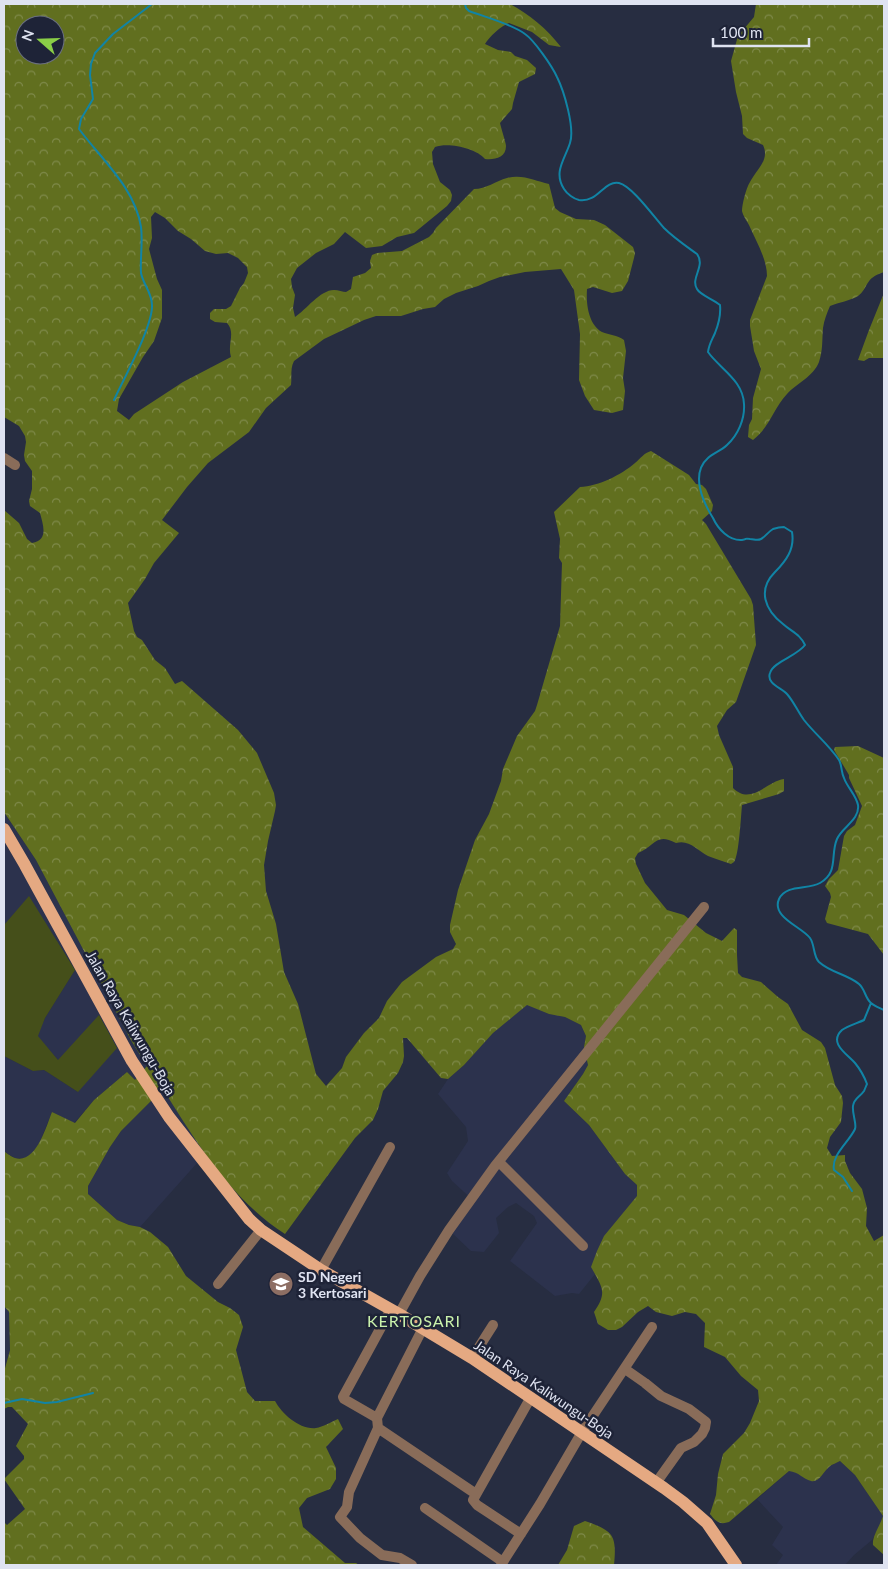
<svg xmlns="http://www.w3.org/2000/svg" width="888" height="1569" viewBox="0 0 888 1569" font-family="Lato,sans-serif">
	<defs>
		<pattern id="forest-crowns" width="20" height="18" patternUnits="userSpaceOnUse" patternTransform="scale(1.25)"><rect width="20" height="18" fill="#616f1f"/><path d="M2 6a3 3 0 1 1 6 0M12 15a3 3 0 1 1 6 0" fill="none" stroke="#7f8a4b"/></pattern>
	</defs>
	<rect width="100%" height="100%" fill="#272d41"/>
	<path fill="#2c324d" d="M 4,812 L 36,860 L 132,1042 L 148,1066 L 135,1080 L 127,1072 L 94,1100 L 74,1123 L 52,1112 L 39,1144 L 31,1154 L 27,1158 L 15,1158 L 5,1152 L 4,1153 L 4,1056 L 33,1071 L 44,1070 L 78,1092 L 58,1060 L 37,1036 L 45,1018 L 75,970 L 29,897 L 4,925 Z
		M 527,1004 L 549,1014 L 565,1017 L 581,1025 L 586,1036 L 584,1047 L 588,1065 L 583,1074 L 564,1101 L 589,1125 L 625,1174 L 637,1185 L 638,1196 L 625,1211 L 592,1267 L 595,1274 L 579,1294 L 572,1293 L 555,1296 L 510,1261 L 537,1223 L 534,1216 L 516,1203 L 508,1207 L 496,1218 L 499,1233 L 484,1252 L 471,1251 L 452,1233 L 475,1202 L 452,1181 L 447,1173 L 468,1141 L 466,1127 L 438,1094 L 448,1079 L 464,1065 L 493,1033 Z
		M 163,1089 L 188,1128 L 206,1153 L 140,1227 L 129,1225 L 117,1220 L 88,1194 L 88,1186 L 110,1147 L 121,1131 Z
		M 4,1306 L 9,1312 L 10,1350 L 4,1371 Z
		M 840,1461 L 855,1475 L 883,1516 L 880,1526 L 872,1540 L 854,1555 L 845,1565 L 776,1565 L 783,1555 L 772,1545 L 783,1527 L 757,1499 L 789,1471 L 795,1471 L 811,1481 L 819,1478 L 830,1466 Z"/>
	<path fill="#454f1a" d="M 29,896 L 75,970 L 45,1018 L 38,1036 L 58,1060 L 99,1015 L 117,1048 L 78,1092 L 44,1070 L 33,1071 L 4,1056 L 4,925 Z"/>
	<path fill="url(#forest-crowns)" fill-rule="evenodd" d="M 4,4 L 510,4 C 529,14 547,29 561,47 L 549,45 L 532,32 L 509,23 C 501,26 489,37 485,44 L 498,50 L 511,52 L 515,56 L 527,60 L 536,68 L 535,74 L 519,82 L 513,103 L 512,109 L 500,123 C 501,128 506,143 506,146 C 506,158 494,160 485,159 C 476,148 448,142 435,147 L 432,152 L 433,164 L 440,182 L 450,190 L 452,195 L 451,201 L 447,206 L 414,233 L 397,237 L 382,246 L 366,248 L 345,232 L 334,244 L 316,253 L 297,268 L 291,279 L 292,287 L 295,295 L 293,308 L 295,317 C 306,310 320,290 334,290 C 338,290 343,292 346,292 L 351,289 L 353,277 L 365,273 L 371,268 L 370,261 L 372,255 L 377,253 L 402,251 L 429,237 L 433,233 L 436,228 L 474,189 C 486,189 496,181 507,178 C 523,174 535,181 549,184 L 555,208 L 560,212 L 576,219 L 594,220 L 605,225 L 633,247 L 635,253 L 634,258 L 628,281 L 622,291 L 612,293 L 593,287 L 587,289 C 586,303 588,324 602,332 C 609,335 617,335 624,340 L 626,351 L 623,378 L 625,391 L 623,410 L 612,413 L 594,410 L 585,396 L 579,380 L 580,334 L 574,290 L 561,269 L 525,272 L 500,277 L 489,281 L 478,286 L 456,293 L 444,299 L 435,307 L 423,309 L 401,316 L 376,316 L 364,320 L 324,339 L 294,361 C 290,368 292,377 291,385 L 266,408 L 249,432 L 208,463 L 187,487 L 162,520 L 179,533 L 154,563 L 145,579 L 128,603 L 134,631 L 137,637 L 142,640 L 155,660 L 165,668 L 175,684 L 182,681 L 238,730 L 257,753 L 274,793 L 276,805 L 275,811 L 268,841 L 264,865 L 266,891 L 276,924 L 284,972 L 298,1004 L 316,1074 L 326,1086 L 342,1068 L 346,1057 L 364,1033 L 379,1018 L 387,1001 L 402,982 L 436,957 L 453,949 L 456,944 L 450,932 L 450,925 L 458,890 L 475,840 L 489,814 L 501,781 L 503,769 L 517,736 L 535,711 L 537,705 L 560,626 L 562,563 L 559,558 L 560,539 L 554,512 L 580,487 C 599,486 621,475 635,463 C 641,458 644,453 651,451 L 689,475 L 696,484 L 702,485 L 706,489 L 713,505 L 712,511 L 702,520 L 706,524 L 751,599 L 753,605 L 756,645 L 736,702 L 727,710 L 717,726 L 719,735 L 733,767 L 733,788 C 751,806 767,781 784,779 L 784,791 L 779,794 L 742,805 C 741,815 739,856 734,862 C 733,863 732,863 731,864 C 723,861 715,859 708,856 C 697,850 689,839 676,843 C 655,832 655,847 638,853 L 635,858 L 636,864 L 645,883 L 667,910 L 684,915 L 706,933 L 722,941 L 734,928 L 737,930 L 737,955 L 738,973 L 742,977 L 761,982 L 778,997 L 788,1004 L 802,1030 L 821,1042 L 825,1048 L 835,1085 L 842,1096 L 843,1103 L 841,1122 L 830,1137 L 827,1148 L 832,1156 L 845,1155 L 845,1161 L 850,1173 L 862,1189 L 867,1208 L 866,1226 L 874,1241 L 884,1235 L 884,1555 L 873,1545 C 872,1536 880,1526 883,1516 L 855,1475 L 840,1461 C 837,1463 832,1464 829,1467 C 824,1471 819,1483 811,1481 C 803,1479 799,1472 789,1471 L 729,1522 C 720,1525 716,1522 710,1514 L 716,1495 L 718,1474 L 723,1454 L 744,1433 L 750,1423 L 759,1401 L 758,1390 L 741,1376 L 725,1357 L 704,1347 L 705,1323 L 696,1314 L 685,1312 L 672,1316 L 656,1312 L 648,1306 L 638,1312 L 622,1327 L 616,1330 L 608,1330 L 598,1324 L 594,1312 C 608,1292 602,1287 591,1267 L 597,1251 L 604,1236 L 637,1196 L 637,1185 L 625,1174 L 589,1125 L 564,1101 L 583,1074 L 588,1065 L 584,1047 L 586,1036 L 581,1025 L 565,1017 L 549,1014 L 527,1005 L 493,1033 L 464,1065 L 448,1079 L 441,1078 L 407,1038 L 403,1038 L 404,1056 L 403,1062 L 398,1073 L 383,1091 L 378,1109 L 373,1120 L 355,1138 L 285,1234 C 232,1200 196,1142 163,1089 L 121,1131 L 110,1147 L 88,1186 L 88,1194 L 117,1220 L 129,1225 L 140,1227 L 150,1232 L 168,1247 L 186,1276 L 218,1302 L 230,1308 L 239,1315 L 243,1327 L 236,1350 L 247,1392 L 255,1401 L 275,1401 C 282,1414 300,1430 316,1428 C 323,1427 331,1422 338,1419 L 343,1429 L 326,1447 L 336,1468 L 336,1479 L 330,1489 L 307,1498 L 299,1508 L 303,1527 L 345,1563 L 356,1563 L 359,1565 L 4,1565 L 4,1522 L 7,1525 L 25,1509 L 4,1479 L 24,1459 L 24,1456 L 16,1446 L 28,1424 L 12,1407 L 8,1407 L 4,1409 L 4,1372 L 10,1350 L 9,1312 L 4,1306 L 4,1153 L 5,1152 C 8,1154 12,1157 15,1158 C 36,1164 46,1127 52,1112 L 75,1123 L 94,1100 L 127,1072 L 135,1080 L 147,1066 L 132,1042 L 36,860 L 4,812 L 4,510 L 19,523 L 27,539 L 32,543 C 49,540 43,525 40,513 L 30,506 L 29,501 L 32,489 L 32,471 L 25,461 L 24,455 L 26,442 L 25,436 L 19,426 L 4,417 ZM 25,25 L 55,25 L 55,55 L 25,55 ZM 155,212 L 165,218 L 178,231 L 191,239 L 205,251 L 216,254 L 228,253 L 238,258 L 247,267 L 248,273 L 244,283 L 240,288 L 231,306 L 226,309 L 214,309 L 210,313 L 210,319 L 215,322 L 227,323 C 236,333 227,344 231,357 L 183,382 L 134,414 L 129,420 L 117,411 L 119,399 L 143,357 L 154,341 L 162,318 L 162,290 L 157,279 L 149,249 L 152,238 L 151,217 Z
		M 756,4 L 884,4 L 884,272 C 864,278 869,288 858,296 C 850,301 839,302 830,306 C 827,313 824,320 823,328 C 822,340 823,350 819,362 C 813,377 797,383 787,394 C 773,409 770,427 753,440 L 748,437 L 749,425 L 752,419 L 753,398 L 761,369 L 754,351 L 750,326 L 750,320 L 767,276 C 767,259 756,241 749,225 C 747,221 743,216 742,211 C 742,205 746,188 750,182 C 757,169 770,160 763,145 L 747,138 L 743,134 L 742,116 L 736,92 L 731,61 L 738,36 L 754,17 Z
		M 884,293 L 884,358 L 869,358 L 864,361 L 858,360 L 869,330 Z
		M 858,746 L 884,758 L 884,955 L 868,934 L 827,923 L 825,919 L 831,897 L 830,893 L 825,886 L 829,879 L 838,870 L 844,836 L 847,831 L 855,825 L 862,806 L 849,778 L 849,775 L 834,750 L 835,747 Z
		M 585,1521 C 613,1531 617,1534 614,1565 L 558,1565 L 567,1550 L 574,1526 Z"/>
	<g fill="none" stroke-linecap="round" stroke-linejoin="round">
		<path stroke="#1184a5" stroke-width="2" d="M 465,4 L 466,8 L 469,11 C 485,17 512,24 525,34 C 534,40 552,66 557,77 C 564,91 575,128 570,143 C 565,159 553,172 564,189 C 567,194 574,199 579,200 C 598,203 604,180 619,183 C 632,186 654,217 664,228 C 674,238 686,246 697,254 C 706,266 690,278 697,289 C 700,295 713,299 720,305 C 721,315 719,323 715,333 C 712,340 709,344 708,352 C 720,369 743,380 744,404 C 745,419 738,435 727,445 C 721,451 713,453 708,458 C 690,474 703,502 713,518 C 718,529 729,541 742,540 C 749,539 743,538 750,539 C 754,539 757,541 761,539 C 765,537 768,532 773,529 C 776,528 781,527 784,527 L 792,532 C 795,549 786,561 775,572 C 757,590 765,610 783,624 C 792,632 800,634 805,645 C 797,656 773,662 770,673 C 766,684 782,688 787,694 C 794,702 798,712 804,720 C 815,734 829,745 839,760 C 842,765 841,772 844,778 C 847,787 856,795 858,805 C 860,820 842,827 837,839 C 830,855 839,872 820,883 C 808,890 786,884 779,899 C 771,917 802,927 810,938 C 815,945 813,956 819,962 C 831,973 847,974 859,984 C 865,989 865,998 871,1003 C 874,1006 880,1008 884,1010
			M 114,400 C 124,378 153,326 152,305 C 152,293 143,284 141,273 C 140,258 143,242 141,227 C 135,188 102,160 79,129 L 81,119 L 93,99 L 90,75 L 91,64 L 95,53 L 113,34 L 152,4
			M 852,1191 L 843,1177 L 834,1170 C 831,1155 849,1142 855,1129 C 857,1124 852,1114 853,1106 C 854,1098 860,1097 864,1091 C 865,1089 866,1086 867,1084 C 864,1076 860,1069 855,1063 C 847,1054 828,1043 842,1030 C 847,1026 858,1023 864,1020 L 871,1003
			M 4,1403 L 22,1399 L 45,1403 L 57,1402 L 93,1393"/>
		<path stroke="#896c59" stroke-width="10" d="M 4,458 L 15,465
			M 499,1162 L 583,1246
			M 321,1270 L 390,1147
			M 218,1284 L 261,1230
			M 399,1314 L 420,1276 L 449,1230 L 495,1166 L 704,907
			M 472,1358 L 493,1325
			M 625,1369 L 645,1383 L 661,1396 L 689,1409 L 706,1422 L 705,1428 L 702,1434 L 694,1442 L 681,1448 L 656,1483
			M 377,1418 L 344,1399 L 343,1397 L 391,1309
			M 378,1428 L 476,1494
			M 425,1508 L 503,1562
			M 521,1534 L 477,1505 L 473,1500 L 531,1397
			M 412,1565 L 400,1558 L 382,1555 L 360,1538 L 340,1517 L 347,1507 L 349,1492 L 378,1428 L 377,1418 L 423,1328
			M 501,1565 L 540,1504 L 582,1432 L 652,1327"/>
		<path stroke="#e5a982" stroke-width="12" d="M 4,829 L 25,865 L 132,1061 L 169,1117 L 249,1219 L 261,1230 L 321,1270 L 399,1314 L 472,1358 L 664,1488 L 683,1502 L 707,1523 L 736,1565"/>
	</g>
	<defs>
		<symbol id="school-disc" viewBox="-11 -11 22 22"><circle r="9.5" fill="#8d6e63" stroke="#1e2337"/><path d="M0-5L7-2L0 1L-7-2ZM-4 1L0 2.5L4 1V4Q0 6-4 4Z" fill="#fff"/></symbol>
	</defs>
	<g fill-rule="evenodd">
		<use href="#school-disc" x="267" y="1270" width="28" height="28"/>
	</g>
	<g text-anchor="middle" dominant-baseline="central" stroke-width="5" stroke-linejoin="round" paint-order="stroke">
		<g font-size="14" fill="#dfe3f1" stroke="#1e2337">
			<text transform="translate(131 1023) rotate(60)">Jalan Raya Kaliwungu-Boja</text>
			<text transform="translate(544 1389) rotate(34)">Jalan Raya Kaliwungu-Boja</text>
		</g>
		<g font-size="14" font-weight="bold" fill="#dfe3f1" stroke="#1e2337" text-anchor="start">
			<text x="298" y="1276">SD Negeri<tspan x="298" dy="16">3 Kertosari</tspan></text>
		</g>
		<g font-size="16" letter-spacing="1" fill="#caf2ac" stroke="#1e2337">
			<text x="414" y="1320">KERTOSARI</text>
		</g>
	</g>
	<rect width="888" height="1569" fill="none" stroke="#dfe3f1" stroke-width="10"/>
	<g transform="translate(40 40) rotate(290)"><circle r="24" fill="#1e2337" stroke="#6b7081"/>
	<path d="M0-4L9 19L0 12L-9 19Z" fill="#8ace47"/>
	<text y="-8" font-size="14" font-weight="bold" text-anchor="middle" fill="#dfe3f1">N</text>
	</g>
	<path d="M713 38v8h96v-8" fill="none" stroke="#dfe3f1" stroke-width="2.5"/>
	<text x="720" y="38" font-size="15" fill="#dfe3f1" stroke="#1e2337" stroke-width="4" paint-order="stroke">100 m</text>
</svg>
